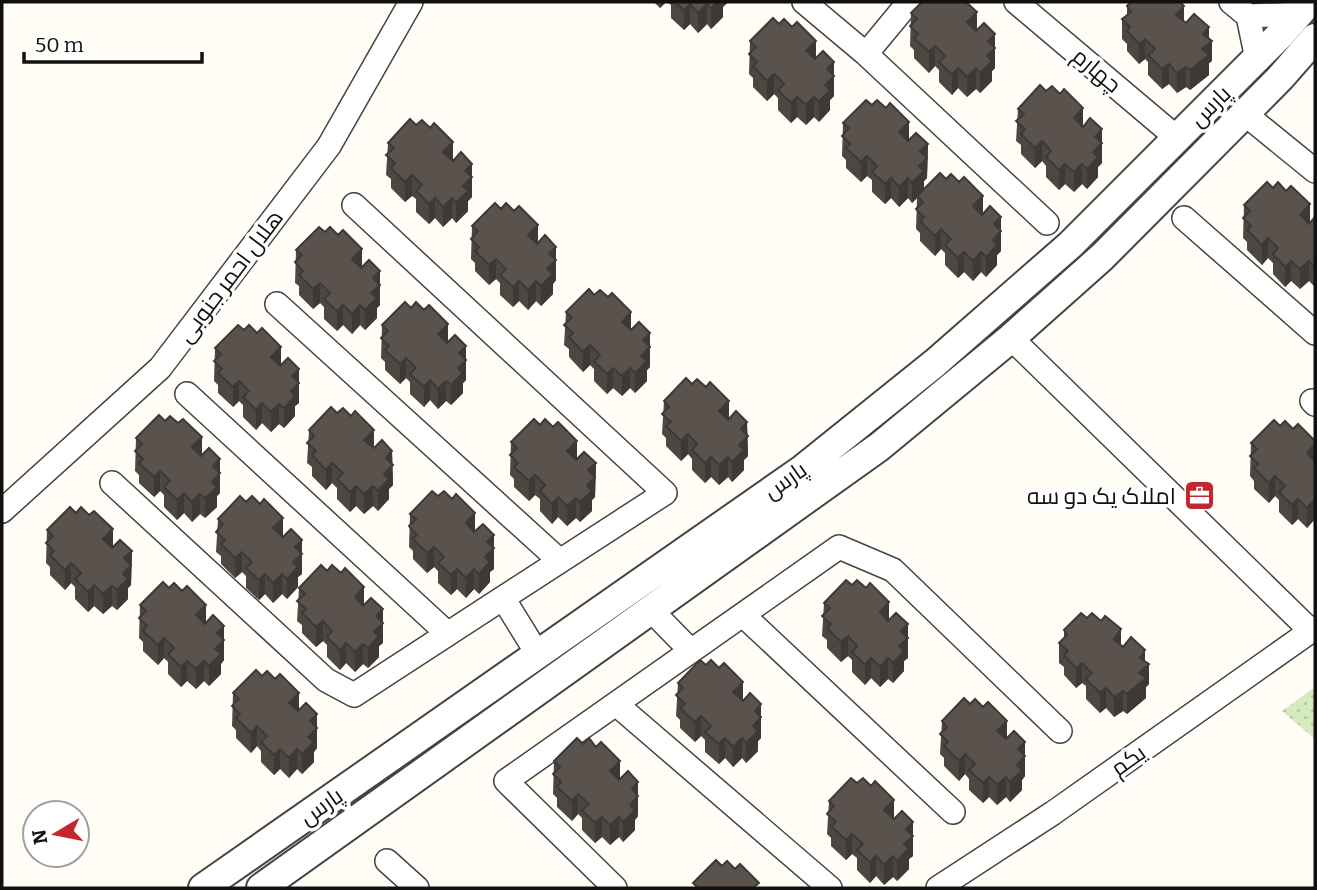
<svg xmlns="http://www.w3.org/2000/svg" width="1317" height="890" viewBox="0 0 1317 890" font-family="Bitter,Cairo,serif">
	<defs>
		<pattern id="park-dots" width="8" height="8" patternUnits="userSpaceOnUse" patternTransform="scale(1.75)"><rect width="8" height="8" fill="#d5ebbd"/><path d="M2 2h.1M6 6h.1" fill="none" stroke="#b6c8a1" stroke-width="1.8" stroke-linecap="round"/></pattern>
	</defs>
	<rect width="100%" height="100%" fill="#fffdf5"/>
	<path fill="url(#park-dots)" d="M 1315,687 L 1315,739 L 1282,711 Z"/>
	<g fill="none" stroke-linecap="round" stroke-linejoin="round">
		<defs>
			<path id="minor" d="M 804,2 L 866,54 L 909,2
				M 1016,2 L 1177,138
				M 1231,2 L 1248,16 L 1299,14
				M 1248,16 L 1257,59
				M 866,54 L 1047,223
				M 1245,114 L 1315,171
				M 354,205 L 665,493 L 503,598
				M 1184,218 L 1315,333
				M 277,304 L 560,561
				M 1011,338 L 1311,631
				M 187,394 L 448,634
				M 1312,401 L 1315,404
				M 112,483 L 326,680 L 354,695 L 503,598 L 537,653
				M 2,511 L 160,368 L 329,146 L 411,2
				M 651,610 L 691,651 L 839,547 L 893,570 L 1060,731
				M 743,615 L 953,812
				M 616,704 L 830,888
				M 387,861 L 417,888
				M 615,888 L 506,781 L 691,651
				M 938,888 L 1053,813 L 1315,628"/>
			<path id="tertiary" d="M 203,888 L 803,469 L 935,363 L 1070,245 L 1281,34 L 1309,2
				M 261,888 L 879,447 L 1011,338 L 1102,257 L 1280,78 L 1315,38"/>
		</defs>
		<use href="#minor" stroke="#444" stroke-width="26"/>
		<use href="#tertiary" stroke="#444" stroke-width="32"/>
		<use href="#minor" stroke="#fff" stroke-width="23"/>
		<use href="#tertiary" stroke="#fff" stroke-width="28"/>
	</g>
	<path fill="#4d4742" d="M 654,2 L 666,2 L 660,8 Z
		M 667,2 L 727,2 L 727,3 L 723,7 L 723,17 L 711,29 L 707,24 L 698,33 L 690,24 L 684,30 L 671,18 L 671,5 Z
		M 1127,6 L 1184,22 L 1209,38 L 1212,61 L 1209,63 L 1209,75 L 1190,90 L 1186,87 L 1177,93 L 1169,84 L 1162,89 L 1148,75 L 1148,62 L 1145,59 L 1139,64 L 1127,51 L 1127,44 L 1122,39 L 1122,19 L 1127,15 Z
		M 911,13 L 977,30 L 995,34 L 995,68 L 992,71 L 992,81 L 980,93 L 976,89 L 967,97 L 958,88 L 952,95 L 939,82 L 939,70 L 935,66 L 929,73 L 914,58 L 914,50 L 910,46 Z
		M 750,41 L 816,59 L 834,62 L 834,96 L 830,100 L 830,110 L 819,122 L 814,117 L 806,125 L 797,117 L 791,123 L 778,110 L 778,98 L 774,94 L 767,101 L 753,87 L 753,78 L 749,74 Z
		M 1018,109 L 1083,126 L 1102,129 L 1102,163 L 1098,167 L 1098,177 L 1087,189 L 1082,184 L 1074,192 L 1065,184 L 1059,190 L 1046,177 L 1046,166 L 1042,161 L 1035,168 L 1021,154 L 1021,145 L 1016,141 Z
		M 843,123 L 928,144 L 927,178 L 924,181 L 924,189 L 983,214 L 1001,217 L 1001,251 L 997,255 L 997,265 L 986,277 L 981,272 L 973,281 L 964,272 L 958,278 L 945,265 L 945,253 L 941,249 L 935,256 L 920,241 L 920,233 L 916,229 L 917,198 L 912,203 L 908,198 L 899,207 L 891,198 L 885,204 L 872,192 L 872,180 L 867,176 L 861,182 L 846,168 L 846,160 L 842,156 Z
		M 388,143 L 453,160 L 472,164 L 472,197 L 468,201 L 468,211 L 456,223 L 452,218 L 443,227 L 435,218 L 429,224 L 416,212 L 416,199 L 412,196 L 405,202 L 391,188 L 391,179 L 386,175 Z
		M 1244,205 L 1310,223 L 1315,217 L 1314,286 L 1309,281 L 1300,289 L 1291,281 L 1285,287 L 1273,274 L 1273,263 L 1268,258 L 1262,265 L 1247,250 L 1247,242 L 1243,238 Z
		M 472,226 L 538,243 L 556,247 L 556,280 L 553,284 L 553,294 L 541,306 L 536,301 L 528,310 L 519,301 L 513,307 L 500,295 L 500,283 L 496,279 L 489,285 L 475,271 L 475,263 L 471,259 Z
		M 296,250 L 362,267 L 380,271 L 380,305 L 377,308 L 377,318 L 365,330 L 360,325 L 352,334 L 343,325 L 337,331 L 324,319 L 324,307 L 320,303 L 313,309 L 299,295 L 299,286 L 295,283 Z
		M 566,312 L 631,330 L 650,333 L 650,367 L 647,370 L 647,381 L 635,393 L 630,388 L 622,396 L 613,388 L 607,394 L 594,381 L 594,369 L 590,365 L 583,372 L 569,357 L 569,349 L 564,345 Z
		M 382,325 L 448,342 L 466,346 L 466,380 L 463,383 L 463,393 L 451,405 L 446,401 L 438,409 L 430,400 L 424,407 L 410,394 L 410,382 L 406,378 L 400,384 L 385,370 L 385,362 L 381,358 Z
		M 215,348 L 299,369 L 299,403 L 295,406 L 295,416 L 284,428 L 279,424 L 271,432 L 262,423 L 256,430 L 243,417 L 243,405 L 239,401 L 233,407 L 218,393 L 218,385 L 214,381 Z
		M 664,401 L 729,419 L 747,422 L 748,456 L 744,460 L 744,470 L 732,482 L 728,477 L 719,485 L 711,477 L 705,483 L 692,470 L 692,459 L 688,454 L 681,461 L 666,446 L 666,438 L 662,434 Z
		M 165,421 L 178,423 L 202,456 L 220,459 L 220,493 L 217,496 L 217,507 L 205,518 L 200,514 L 192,522 L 184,513 L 177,520 L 164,507 L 164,495 L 160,491 L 154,497 L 139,483 L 139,475 L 135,471 L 136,438 Z
		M 540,425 L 553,427 L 577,459 L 596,463 L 595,497 L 592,500 L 592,511 L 580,522 L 576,518 L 567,526 L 558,517 L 552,524 L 540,511 L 540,499 L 535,495 L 529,501 L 514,487 L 514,479 L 510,475 L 511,442 Z
		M 1280,426 L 1293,429 L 1315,441 L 1315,519 L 1307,528 L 1298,519 L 1292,525 L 1279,512 L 1279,500 L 1275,496 L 1269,503 L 1254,489 L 1254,481 L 1250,476 L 1251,443 Z
		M 309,430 L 374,448 L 392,451 L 393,485 L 389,489 L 389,499 L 378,511 L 373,506 L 364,514 L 356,506 L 350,512 L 337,499 L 337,488 L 332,483 L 326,490 L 312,476 L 312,467 L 307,463 Z
		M 246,502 L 260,504 L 283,536 L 302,540 L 302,574 L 298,577 L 298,587 L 287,599 L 282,594 L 273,603 L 265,594 L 259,600 L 246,588 L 246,576 L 242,572 L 235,578 L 221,564 L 221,556 L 216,552 L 218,519 Z
		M 410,514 L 494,535 L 494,569 L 490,572 L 490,582 L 479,594 L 474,589 L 466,598 L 457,589 L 451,595 L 438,583 L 438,571 L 434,567 L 427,573 L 413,559 L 413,551 L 409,547 Z
		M 47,530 L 113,548 L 132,551 L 131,585 L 128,588 L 128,599 L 117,610 L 112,606 L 103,614 L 94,606 L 88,612 L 75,599 L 75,587 L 71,583 L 65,590 L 50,575 L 50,567 L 46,563 Z
		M 327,571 L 341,573 L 364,605 L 383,609 L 383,643 L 379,646 L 379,657 L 368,668 L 363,664 L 355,672 L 346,663 L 340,670 L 327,657 L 327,645 L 323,641 L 316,647 L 302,633 L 302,625 L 297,621 L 299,588 Z
		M 824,603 L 908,624 L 908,658 L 904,661 L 904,671 L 893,683 L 888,679 L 880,687 L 871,678 L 865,685 L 852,672 L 852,660 L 848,656 L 841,662 L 827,648 L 827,640 L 822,636 Z
		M 140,605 L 206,623 L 224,626 L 224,660 L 221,664 L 221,674 L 209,686 L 204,681 L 196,689 L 187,681 L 181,687 L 168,674 L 168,662 L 164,658 L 158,665 L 143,651 L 143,642 L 139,638 Z
		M 1087,618 L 1101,621 L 1121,645 L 1145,662 L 1149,684 L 1146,687 L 1146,698 L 1127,714 L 1123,711 L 1114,717 L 1106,708 L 1100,713 L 1086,699 L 1086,686 L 1082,683 L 1076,688 L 1064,675 L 1064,667 L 1059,663 L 1059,643 L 1064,639 L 1064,630 Z
		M 678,683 L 743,700 L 761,704 L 761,738 L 758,741 L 758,751 L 746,763 L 742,758 L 733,767 L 725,758 L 719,764 L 705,752 L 705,740 L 701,736 L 695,742 L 680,728 L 680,720 L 676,716 Z
		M 233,693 L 317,714 L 317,748 L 314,752 L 314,762 L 302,774 L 297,769 L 289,778 L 280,769 L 274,775 L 261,762 L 261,751 L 257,746 L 251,753 L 236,738 L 236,730 L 232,726 Z
		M 942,721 L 1025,742 L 1025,776 L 1022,780 L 1022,790 L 1010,802 L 1006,797 L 997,805 L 989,797 L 983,803 L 969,790 L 969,779 L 965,774 L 959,781 L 944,766 L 944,758 L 940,754 Z
		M 554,761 L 620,779 L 638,782 L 638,816 L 635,820 L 635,830 L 623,842 L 619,837 L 610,845 L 602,837 L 595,843 L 582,830 L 582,818 L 578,814 L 572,821 L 557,807 L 557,798 L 553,794 Z
		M 829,801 L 894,818 L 913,822 L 913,856 L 909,859 L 909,869 L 897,881 L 893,877 L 884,885 L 876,876 L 870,883 L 857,870 L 857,858 L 852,854 L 846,860 L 831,846 L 831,838 L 827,834 Z"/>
	<path fill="#3f3936" d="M 660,2 L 666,2 L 660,8 Z
		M 718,2 L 727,2 L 727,3 L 723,7 L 723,17 L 711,29 L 711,9 Z
		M 690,4 L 690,24 L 684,30 L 684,10 Z
		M 707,4 L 707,24 L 698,33 L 698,13 Z
		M 1184,6 L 1184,26 L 1176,15 Z
		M 977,12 L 977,32 L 967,22 Z
		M 1209,27 L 1209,44 L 1212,41 L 1212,61 L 1209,63 L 1209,75 L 1190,90 L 1190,70 L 1203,34 Z
		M 995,34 L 995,68 L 992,71 L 992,81 L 980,93 L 980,73 L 988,41 Z
		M 1145,39 L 1145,59 L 1139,64 L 1139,44 Z
		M 816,41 L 816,61 L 806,51 Z
		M 935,46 L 935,66 L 929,73 L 929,52 Z
		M 834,62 L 834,96 L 830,100 L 830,110 L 819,122 L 819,102 L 827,69 Z
		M 1169,64 L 1169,84 L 1162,89 L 1162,69 Z
		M 1186,67 L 1186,87 L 1177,93 L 1177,73 Z
		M 958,68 L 958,88 L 952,95 L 952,75 Z
		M 976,68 L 976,89 L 967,97 L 967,77 Z
		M 774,74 L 774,94 L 767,101 L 767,81 Z
		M 797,97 L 797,117 L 791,123 L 791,103 Z
		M 814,97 L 814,117 L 806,125 L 806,105 Z
		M 1083,108 L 1083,128 L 1074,118 Z
		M 909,122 L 909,142 L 899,132 Z
		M 1102,129 L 1102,163 L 1098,167 L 1098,177 L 1087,189 L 1087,169 L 1095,137 Z
		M 1042,141 L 1042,161 L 1035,168 L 1035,148 Z
		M 453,142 L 453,162 L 443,152 Z
		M 928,144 L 927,178 L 924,181 L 924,191 L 912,203 L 912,183 L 920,151 Z
		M 867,156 L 867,176 L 861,182 L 861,162 Z
		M 472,164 L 472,197 L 468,201 L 468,211 L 456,223 L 456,203 L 465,171 Z
		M 1065,164 L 1065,184 L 1059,190 L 1059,170 Z
		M 1082,164 L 1082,184 L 1074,192 L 1074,172 Z
		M 412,175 L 412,196 L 405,202 L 405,182 Z
		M 891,178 L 891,198 L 885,204 L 885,184 Z
		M 908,178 L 908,198 L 899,207 L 899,187 Z
		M 983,196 L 983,216 L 973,206 Z
		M 435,198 L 435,218 L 429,224 L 429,204 Z
		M 452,198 L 452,218 L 443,227 L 443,207 Z
		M 1310,204 L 1310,224 L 1300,215 Z
		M 1001,217 L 1001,251 L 997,255 L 997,265 L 986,277 L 986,257 L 994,224 Z
		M 538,225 L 538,245 L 528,235 Z
		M 941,229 L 941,249 L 935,256 L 935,236 Z
		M 1268,238 L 1268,258 L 1262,265 L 1262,245 Z
		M 556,247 L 556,280 L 553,284 L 553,294 L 541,306 L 541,286 L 549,254 Z
		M 362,249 L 362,269 L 352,259 Z
		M 964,252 L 964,272 L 958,278 L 958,258 Z
		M 981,252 L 981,272 L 973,281 L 973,261 Z
		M 496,259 L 496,279 L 489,285 L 489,265 Z
		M 1291,261 L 1291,281 L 1285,287 L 1285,267 Z
		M 1309,261 L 1309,281 L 1300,289 L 1300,269 Z
		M 1315,264 L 1315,284 L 1314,286 L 1314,266 Z
		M 380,271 L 380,305 L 377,308 L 377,318 L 365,330 L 365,310 L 373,278 Z
		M 519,281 L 519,301 L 513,307 L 513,287 Z
		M 536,281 L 536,301 L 528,310 L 528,290 Z
		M 320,283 L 320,303 L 313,309 L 313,289 Z
		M 343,305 L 343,325 L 337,331 L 337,311 Z
		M 360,305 L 360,325 L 352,334 L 352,314 Z
		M 631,312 L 631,332 L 622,322 Z
		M 448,324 L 448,344 L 438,334 Z
		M 650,333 L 650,367 L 647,370 L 647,381 L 635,393 L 635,373 L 643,340 Z
		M 590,345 L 590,365 L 583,372 L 583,352 Z
		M 466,346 L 466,380 L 463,383 L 463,393 L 451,405 L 451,385 L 459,353 Z
		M 281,347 L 281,367 L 271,357 Z
		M 406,358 L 406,378 L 400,384 L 400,364 Z
		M 613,368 L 613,388 L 607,394 L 607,374 Z
		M 630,368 L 630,388 L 622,396 L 622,376 Z
		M 299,369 L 299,403 L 295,406 L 295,416 L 284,428 L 284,408 L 292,376 Z
		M 430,380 L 430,400 L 424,407 L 424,387 Z
		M 239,381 L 239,401 L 233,407 L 233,387 Z
		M 446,381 L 446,401 L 438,409 L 438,389 Z
		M 729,401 L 729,421 L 719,411 Z
		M 262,403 L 262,423 L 256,430 L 256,410 Z
		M 279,404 L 279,424 L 271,432 L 271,412 Z
		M 747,422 L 748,456 L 744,460 L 744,470 L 732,482 L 732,462 L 741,429 Z
		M 374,430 L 374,450 L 364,440 Z
		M 688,434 L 688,454 L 681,461 L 681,441 Z
		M 202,437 L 202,458 L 192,447 Z
		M 577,441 L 577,461 L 567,451 Z
		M 1315,444 L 1315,464 L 1307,453 Z
		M 392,451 L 393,485 L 389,489 L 389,499 L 378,511 L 378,491 L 386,458 Z
		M 711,457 L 711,477 L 705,483 L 705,463 Z
		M 728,457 L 728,477 L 719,485 L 719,465 Z
		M 220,459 L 220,493 L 217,496 L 217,507 L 205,518 L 205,498 L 213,466 Z
		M 332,463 L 332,483 L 326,490 L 326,470 Z
		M 596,463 L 595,497 L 592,500 L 592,511 L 580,522 L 580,502 L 588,470 Z
		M 160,471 L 160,491 L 154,497 L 154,477 Z
		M 535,475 L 535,495 L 529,501 L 529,481 Z
		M 1275,476 L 1275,496 L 1269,503 L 1269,483 Z
		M 356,486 L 356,506 L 350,512 L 350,492 Z
		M 373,486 L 373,506 L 364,514 L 364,494 Z
		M 184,493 L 184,513 L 177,520 L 177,500 Z
		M 200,494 L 200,514 L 192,522 L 192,502 Z
		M 558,497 L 558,517 L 552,524 L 552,504 Z
		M 576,498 L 576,518 L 567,526 L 567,506 Z
		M 1298,499 L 1298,519 L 1292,525 L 1292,505 Z
		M 1315,499 L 1315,519 L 1307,528 L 1307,508 Z
		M 475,513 L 475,533 L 466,523 Z
		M 283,518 L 283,538 L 273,528 Z
		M 113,529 L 113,550 L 103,539 Z
		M 494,535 L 494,569 L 490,572 L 490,582 L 479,594 L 479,574 L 485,557 L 487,542 Z
		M 302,540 L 302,574 L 298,577 L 298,587 L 287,599 L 287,579 L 295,547 Z
		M 434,547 L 434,567 L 427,573 L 427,553 Z
		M 132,551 L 131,585 L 128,588 L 128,599 L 117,610 L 117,590 L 124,558 Z
		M 242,552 L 242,572 L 235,578 L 235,558 Z
		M 71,563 L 71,583 L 65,590 L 65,570 Z
		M 457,569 L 457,589 L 451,595 L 451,575 Z
		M 474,569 L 474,589 L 466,598 L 466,578 Z
		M 265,574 L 265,594 L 259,600 L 259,580 Z
		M 282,574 L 282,594 L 273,603 L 273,583 Z
		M 94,585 L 94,606 L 88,612 L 88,592 Z
		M 112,586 L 112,606 L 103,614 L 103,594 Z
		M 364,587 L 364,607 L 355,597 Z
		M 889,602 L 889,622 L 880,612 Z
		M 206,605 L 206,625 L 196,615 Z
		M 383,609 L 383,643 L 379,646 L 379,657 L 368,668 L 368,648 L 374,632 L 376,616 Z
		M 323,621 L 323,641 L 316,647 L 316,627 Z
		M 908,624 L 908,658 L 904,661 L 904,671 L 893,683 L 893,663 L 899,646 L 901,631 Z
		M 224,626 L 224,660 L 221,664 L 221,674 L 209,686 L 209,666 L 215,649 L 217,633 Z
		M 1121,629 L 1121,649 L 1114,639 Z
		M 848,636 L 848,656 L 841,662 L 841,642 Z
		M 164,638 L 164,658 L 158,665 L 158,645 Z
		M 346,643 L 346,663 L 340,670 L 340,650 Z
		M 363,644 L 363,664 L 355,672 L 355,652 Z
		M 1145,650 L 1145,668 L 1149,664 L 1149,684 L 1146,687 L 1146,698 L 1127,714 L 1127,694 L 1140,658 Z
		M 871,658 L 871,678 L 865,685 L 865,665 Z
		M 888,658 L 888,679 L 880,687 L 880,667 Z
		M 187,661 L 187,681 L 181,687 L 181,667 Z
		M 204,661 L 204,681 L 196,689 L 196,669 Z
		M 1082,663 L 1082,683 L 1076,688 L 1076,668 Z
		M 743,682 L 743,702 L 733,692 Z
		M 1106,688 L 1106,708 L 1100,713 L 1100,693 Z
		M 1123,691 L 1123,711 L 1114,717 L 1114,697 Z
		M 299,693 L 299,713 L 289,703 Z
		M 761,704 L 761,738 L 758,741 L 758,751 L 746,763 L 746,743 L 755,711 Z
		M 317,714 L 317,748 L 314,752 L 314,762 L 302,774 L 302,754 L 308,737 L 310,721 Z
		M 701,716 L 701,736 L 695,742 L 695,722 Z
		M 1007,721 L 1007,741 L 997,731 Z
		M 257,726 L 257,746 L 251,753 L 251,733 Z
		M 725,738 L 725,758 L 719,764 L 719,744 Z
		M 742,738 L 742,758 L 733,767 L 733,747 Z
		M 1025,742 L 1025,776 L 1022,780 L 1022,790 L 1010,802 L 1010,782 L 1018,749 Z
		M 280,749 L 280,769 L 274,775 L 274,755 Z
		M 297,749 L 297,769 L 289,778 L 289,758 Z
		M 965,754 L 965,774 L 959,781 L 959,761 Z
		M 620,761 L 620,781 L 610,771 Z
		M 989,777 L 989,797 L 983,803 L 983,783 Z
		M 1006,777 L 1006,797 L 997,805 L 997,785 Z
		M 638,782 L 638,816 L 635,820 L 635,830 L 623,842 L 623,822 L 632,789 Z
		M 578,794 L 578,814 L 572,821 L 572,801 Z
		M 894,800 L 894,820 L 884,810 Z
		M 602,817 L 602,837 L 595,843 L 595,823 Z
		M 619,817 L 619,837 L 610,845 L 610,825 Z
		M 913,822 L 913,856 L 909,859 L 909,869 L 897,881 L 897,861 L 906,829 Z
		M 852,834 L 852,854 L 846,860 L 846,840 Z
		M 876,856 L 876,876 L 870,883 L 870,862 Z
		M 893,856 L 893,877 L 884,885 L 884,865 Z"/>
	<path fill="#5a524d" stroke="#3f3936" stroke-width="2" d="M 675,2 L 718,2 L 711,9 L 707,4 L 698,13 L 690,4 L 684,10 Z
		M 922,2 L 966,2 L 977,12 L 967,22 L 976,31 L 984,23 L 995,34 L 988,41 L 995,48 L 987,56 L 992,61 L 980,73 L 976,68 L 967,77 L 958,68 L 952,75 L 939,62 L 945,56 L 935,46 L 929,52 L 914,38 L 918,34 L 910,26 L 917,19 L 911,13 Z
		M 1131,2 L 1180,2 L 1184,6 L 1176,15 L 1186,23 L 1194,14 L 1209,27 L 1203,34 L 1212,41 L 1202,49 L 1209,55 L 1190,70 L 1186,67 L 1177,73 L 1169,64 L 1162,69 L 1148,55 L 1155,49 L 1145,39 L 1139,44 L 1127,31 L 1130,27 L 1122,19 L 1131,12 L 1127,6 Z
		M 773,18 L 779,24 L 784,19 L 792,27 L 797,22 L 816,41 L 806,51 L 815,59 L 823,51 L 834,62 L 827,69 L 834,76 L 825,85 L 830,90 L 819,102 L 814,97 L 806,105 L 797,97 L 791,103 L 778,90 L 784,84 L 774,74 L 767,81 L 753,66 L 757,62 L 749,54 L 756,47 L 750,41 Z
		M 1040,85 L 1046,91 L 1052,86 L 1060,94 L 1064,89 L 1083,108 L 1074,118 L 1083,127 L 1090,118 L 1102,129 L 1095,137 L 1102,143 L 1093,152 L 1098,157 L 1087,169 L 1082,164 L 1074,172 L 1065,164 L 1059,170 L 1046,157 L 1051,151 L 1042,141 L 1035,148 L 1021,134 L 1025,129 L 1016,121 L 1024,114 L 1018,109 Z
		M 866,100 L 872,105 L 877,100 L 886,108 L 890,103 L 909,122 L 899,132 L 908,141 L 916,133 L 928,144 L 920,151 L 927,158 L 919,166 L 924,171 L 912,183 L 908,178 L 899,187 L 891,178 L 885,184 L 872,172 L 877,166 L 867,156 L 861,162 L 846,148 L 850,144 L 842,136 L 849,128 L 843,123 Z
		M 410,119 L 416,125 L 422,120 L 430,128 L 434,123 L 453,142 L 443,152 L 453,161 L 461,152 L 472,164 L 465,171 L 472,177 L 463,186 L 468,191 L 456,203 L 452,198 L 443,207 L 435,198 L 429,204 L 416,191 L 422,185 L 412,175 L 405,182 L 391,168 L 395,163 L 386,155 L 394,148 L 388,143 Z
		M 940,173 L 946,179 L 951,174 L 959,182 L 964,177 L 983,196 L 973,206 L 982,215 L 990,206 L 1001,217 L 994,224 L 1001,231 L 993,240 L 997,245 L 986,257 L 981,252 L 973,261 L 964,252 L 958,258 L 945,245 L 951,239 L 941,229 L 935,236 L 920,221 L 924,217 L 916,209 L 923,202 L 917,196 Z
		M 1267,182 L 1273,188 L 1278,182 L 1286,191 L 1291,186 L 1310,204 L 1300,215 L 1309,224 L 1315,217 L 1315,264 L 1314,266 L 1309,261 L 1300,269 L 1291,261 L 1285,267 L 1273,254 L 1278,248 L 1268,238 L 1262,245 L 1247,230 L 1251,226 L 1243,218 L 1250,211 L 1244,205 Z
		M 495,203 L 501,209 L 506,203 L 514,211 L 519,206 L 538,225 L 528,235 L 537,244 L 545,235 L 556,247 L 549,254 L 556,260 L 547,269 L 553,274 L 541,286 L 536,281 L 528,290 L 519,281 L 513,287 L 500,275 L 506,269 L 496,259 L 489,265 L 475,251 L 479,247 L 471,239 L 478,231 L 472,226 Z
		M 319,227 L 325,232 L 330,227 L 338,235 L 343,230 L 362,249 L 352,259 L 361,268 L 369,260 L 380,271 L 373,278 L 380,285 L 371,293 L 377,298 L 365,310 L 360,305 L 352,314 L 343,305 L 337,311 L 324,299 L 330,293 L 320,283 L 313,289 L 299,275 L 303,271 L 295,262 L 302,255 L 296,250 Z
		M 589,289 L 594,295 L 600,290 L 608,297 L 612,293 L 631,312 L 622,322 L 631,330 L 639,322 L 650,333 L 643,340 L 650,347 L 641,356 L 647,361 L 635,373 L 630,368 L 622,376 L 613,368 L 607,374 L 594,361 L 600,355 L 590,345 L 583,352 L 569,337 L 573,333 L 564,325 L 572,318 L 566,312 Z
		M 405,302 L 411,308 L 416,302 L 424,310 L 429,305 L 448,324 L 438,334 L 447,343 L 455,335 L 466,346 L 459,353 L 466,360 L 458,368 L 463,373 L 451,385 L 446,381 L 438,389 L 430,380 L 424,387 L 410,374 L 416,368 L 406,358 L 400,364 L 385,350 L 389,346 L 381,338 L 388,331 L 382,325 Z
		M 238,325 L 244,330 L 249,325 L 257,333 L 262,328 L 281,347 L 271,357 L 280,366 L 288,358 L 299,369 L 292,376 L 299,383 L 291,391 L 295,396 L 284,408 L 279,404 L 271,412 L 262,403 L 256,410 L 243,397 L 249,391 L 239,381 L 233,387 L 218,373 L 222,369 L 214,361 L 221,354 L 215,348 Z
		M 686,378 L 692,384 L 697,379 L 706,387 L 710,382 L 729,401 L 719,411 L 728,420 L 736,411 L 747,422 L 741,429 L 748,436 L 739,445 L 744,450 L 732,462 L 728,457 L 719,465 L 711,457 L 705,463 L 692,450 L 697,444 L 688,434 L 681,441 L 666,426 L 671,422 L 662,414 L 669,407 L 664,401 Z
		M 331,407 L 337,413 L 343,408 L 351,416 L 355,411 L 374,430 L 364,440 L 374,448 L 382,440 L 392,451 L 386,458 L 393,465 L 384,474 L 389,479 L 378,491 L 373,486 L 364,494 L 356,486 L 350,492 L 337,479 L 343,473 L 332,463 L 326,470 L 312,455 L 316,451 L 307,443 L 314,436 L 309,430 Z
		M 159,415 L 165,421 L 170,416 L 178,423 L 183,419 L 202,437 L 192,447 L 201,456 L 209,448 L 220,459 L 213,466 L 220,473 L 212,482 L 217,487 L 205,498 L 200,494 L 192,502 L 184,493 L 177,500 L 164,487 L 170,481 L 160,471 L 154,477 L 139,463 L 143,459 L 135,451 L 142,444 L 136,438 Z
		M 534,419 L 540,425 L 545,419 L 553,427 L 558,422 L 577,441 L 567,451 L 576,460 L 584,452 L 596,463 L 588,470 L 595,477 L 587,486 L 592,491 L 580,502 L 576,498 L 567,506 L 558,497 L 552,504 L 540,491 L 545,485 L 535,475 L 529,481 L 514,467 L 518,463 L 510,455 L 517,448 L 511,442 Z
		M 1274,420 L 1280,426 L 1285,421 L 1293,429 L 1298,424 L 1315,441 L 1315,444 L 1307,453 L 1315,461 L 1315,499 L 1307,508 L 1298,499 L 1292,505 L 1279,492 L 1285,486 L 1275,476 L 1269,483 L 1254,468 L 1258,464 L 1250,456 L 1257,449 L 1251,443 Z
		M 432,491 L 438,496 L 444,491 L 452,499 L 456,494 L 475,513 L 466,523 L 474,532 L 483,524 L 494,535 L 487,542 L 494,548 L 485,557 L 490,562 L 479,574 L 474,569 L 466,578 L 457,569 L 451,575 L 438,563 L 444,557 L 434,547 L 427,553 L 413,539 L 417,535 L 409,526 L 416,519 L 410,514 Z
		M 240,496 L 246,502 L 252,496 L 260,504 L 264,499 L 283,518 L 273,528 L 283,537 L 291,529 L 302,540 L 295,547 L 302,554 L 293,562 L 298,567 L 287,579 L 282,574 L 273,583 L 265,574 L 259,580 L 246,568 L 252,562 L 242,552 L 235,558 L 221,544 L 225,540 L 216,532 L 223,524 L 218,519 Z
		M 70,507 L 76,513 L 81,507 L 89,515 L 94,511 L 113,529 L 103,539 L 112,548 L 120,540 L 132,551 L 124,558 L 131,565 L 123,574 L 128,579 L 117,590 L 112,586 L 103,594 L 94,585 L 88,592 L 75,579 L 81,573 L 71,563 L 65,570 L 50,555 L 54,551 L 46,543 L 53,536 L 47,530 Z
		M 321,565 L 327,571 L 332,565 L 341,573 L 345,568 L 364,587 L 355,597 L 363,606 L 371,598 L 383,609 L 376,616 L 383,623 L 374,632 L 379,636 L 368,648 L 363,644 L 355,652 L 346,643 L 340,650 L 327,637 L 332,631 L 323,621 L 316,627 L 302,613 L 306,609 L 297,601 L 305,594 L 299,588 Z
		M 846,580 L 852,585 L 857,580 L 866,588 L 870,583 L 889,602 L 880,612 L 888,621 L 896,613 L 908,624 L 901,631 L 908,638 L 899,646 L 904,651 L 893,663 L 888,658 L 880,667 L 871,658 L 865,665 L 852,652 L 857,646 L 848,636 L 841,642 L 827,628 L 831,624 L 822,616 L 830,608 L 824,603 Z
		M 163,582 L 169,588 L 174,583 L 182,591 L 187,586 L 206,605 L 196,615 L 205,624 L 213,615 L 224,626 L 217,633 L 224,640 L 215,649 L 221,654 L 209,666 L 204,661 L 196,669 L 187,661 L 181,667 L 168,654 L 174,648 L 164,638 L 158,645 L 143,631 L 147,626 L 139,618 L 146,611 L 140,605 Z
		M 1081,613 L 1087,618 L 1092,613 L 1101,621 L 1105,616 L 1121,629 L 1114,639 L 1123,647 L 1131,637 L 1145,650 L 1140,658 L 1149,664 L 1139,673 L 1146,678 L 1127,694 L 1123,691 L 1114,697 L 1106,688 L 1100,693 L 1086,679 L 1092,673 L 1082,663 L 1076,668 L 1064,655 L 1068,651 L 1059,643 L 1067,635 L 1064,630 Z
		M 700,660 L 706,665 L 711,660 L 719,668 L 724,663 L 743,682 L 733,692 L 743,701 L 750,693 L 761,704 L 755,711 L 761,717 L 753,726 L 758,731 L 746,743 L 742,738 L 733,747 L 725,738 L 719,744 L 705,732 L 711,726 L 701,716 L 695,722 L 680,708 L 685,704 L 676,695 L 683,688 L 678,683 Z
		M 256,670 L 262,676 L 267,671 L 275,679 L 280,674 L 299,693 L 289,703 L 298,711 L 306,703 L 317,714 L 310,721 L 317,728 L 308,737 L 314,742 L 302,754 L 297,749 L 289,758 L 280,749 L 274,755 L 261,742 L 267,736 L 257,726 L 251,733 L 236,718 L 240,714 L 232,706 L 239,699 L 233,693 Z
		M 964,698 L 970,704 L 975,699 L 983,707 L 988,702 L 1007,721 L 997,731 L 1006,739 L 1014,731 L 1025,742 L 1018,749 L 1025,756 L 1017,765 L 1022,770 L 1010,782 L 1006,777 L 997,785 L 989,777 L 983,783 L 969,770 L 975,764 L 965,754 L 959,761 L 944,746 L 948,742 L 940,734 L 947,727 L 942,721 Z
		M 577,738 L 583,744 L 589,738 L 596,747 L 601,742 L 620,761 L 610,771 L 619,780 L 628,771 L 638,782 L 632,789 L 638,796 L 630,805 L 635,810 L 623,822 L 619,817 L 610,825 L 602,817 L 595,823 L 582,810 L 589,804 L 578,794 L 572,801 L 557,787 L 561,782 L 553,774 L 560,767 L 554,761 Z
		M 851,778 L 857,783 L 863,778 L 871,786 L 875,781 L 894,800 L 884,810 L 894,819 L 902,811 L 913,822 L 906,829 L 913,836 L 904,844 L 909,849 L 897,861 L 893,856 L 884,865 L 876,856 L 870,862 L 857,850 L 863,844 L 852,834 L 846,840 L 831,826 L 836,822 L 827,814 L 834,806 L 829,801 Z
		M 716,860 L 722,866 L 727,861 L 735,869 L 740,864 L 759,883 L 753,888 L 698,888 L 693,883 Z"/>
	<defs>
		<symbol id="office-square" viewBox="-11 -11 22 22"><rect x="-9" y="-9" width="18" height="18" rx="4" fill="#c4262e" stroke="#fff"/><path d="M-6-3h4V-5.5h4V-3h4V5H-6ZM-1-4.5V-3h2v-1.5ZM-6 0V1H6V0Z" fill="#fff"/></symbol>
	</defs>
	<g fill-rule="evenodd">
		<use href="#office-square" x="1182" y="478" width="35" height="35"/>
	</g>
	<g text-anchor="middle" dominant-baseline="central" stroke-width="7" stroke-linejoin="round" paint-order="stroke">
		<g font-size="23" fill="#111" stroke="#fff">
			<text transform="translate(1097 70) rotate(40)">چهارم</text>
			<text transform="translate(1210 106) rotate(-45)">پارس</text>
			<text transform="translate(230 276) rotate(-53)">هلال احمر جنوبی</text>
			<text transform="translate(785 480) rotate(-35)">پارس</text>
			<text transform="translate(1128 760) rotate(-35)">یکم</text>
			<text transform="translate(321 806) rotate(-35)">پارس</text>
		</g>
		<g font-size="23" fill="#111" stroke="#fff" text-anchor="end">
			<text x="1176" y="496">املاک یک دو سه</text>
		</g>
	</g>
	<rect width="1317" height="890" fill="none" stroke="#111111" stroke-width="7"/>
	<g transform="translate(56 834) rotate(260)"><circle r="33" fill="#ffffff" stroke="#a0a0a0" stroke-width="2"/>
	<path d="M0-5L12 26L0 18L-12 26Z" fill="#c4262e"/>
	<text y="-10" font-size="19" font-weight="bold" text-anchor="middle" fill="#111111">N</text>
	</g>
	<path d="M24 52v10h178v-10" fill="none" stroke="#111111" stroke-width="3.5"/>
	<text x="35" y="52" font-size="21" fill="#111111" stroke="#ffffff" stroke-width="5" paint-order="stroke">50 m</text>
</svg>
